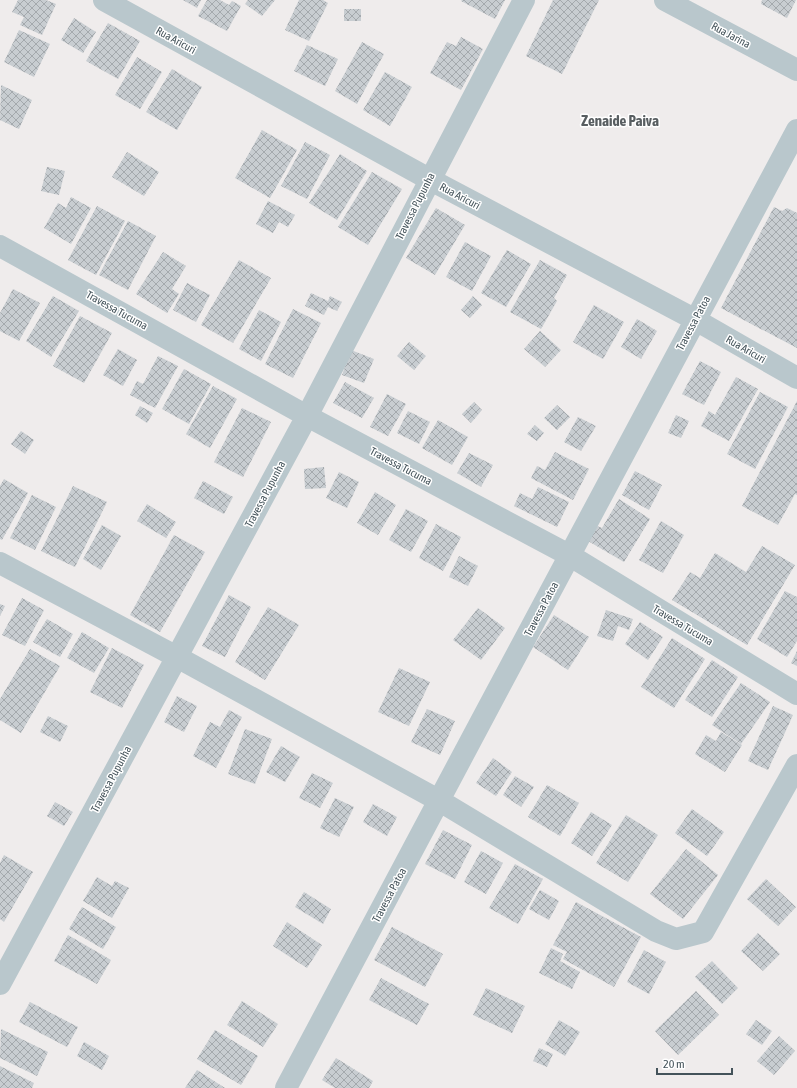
<svg xmlns="http://www.w3.org/2000/svg" width="797" height="1088" viewBox="0 0 797 1088" font-family="'Asap Condensed',sans-serif">
	<defs>
		<pattern id="building-cross-hatch" width="8" height="8" patternUnits="userSpaceOnUse"><rect width="8" height="8" fill="#c8cdd1"/><path d="M0 0l8 8M0 8l8-8" fill="none" stroke="#a4a9ad"/></pattern>
	</defs>
	<rect width="100%" height="100%" fill="#efecec"/>
	<path fill="url(#building-cross-hatch)" d="M 18,0 L 46,0 L 56,4 L 42,35 L 20,25 L 24,17 L 12,12 Z
		M 183,0 L 201,0 L 197,8 Z
		M 207,0 L 220,0 L 229,5 L 232,1 L 241,6 L 227,31 L 198,16 Z
		M 248,0 L 275,0 L 262,16 L 245,4 Z
		M 299,0 L 323,0 L 328,3 L 309,41 L 285,30 Z
		M 462,0 L 505,0 L 495,19 L 461,1 Z
		M 553,0 L 599,0 L 562,74 L 526,56 Z
		M 762,0 L 796,0 L 787,18 L 761,4 Z
		M 344,9 L 361,9 L 361,21 L 344,21 Z
		M 74,18 L 96,32 L 83,53 L 61,40 Z
		M 108,23 L 140,41 L 118,79 L 86,61 Z
		M 19,30 L 50,44 L 34,77 L 4,62 Z
		M 461,37 L 483,49 L 461,90 L 430,73 L 447,42 L 456,46 Z
		M 362,42 L 384,54 L 357,104 L 335,91 Z
		M 307,45 L 338,59 L 325,86 L 294,71 Z
		M 137,57 L 162,72 L 140,109 L 115,95 Z
		M 172,69 L 202,87 L 177,130 L 146,112 Z
		M 385,72 L 412,87 L 390,126 L 363,110 Z
		M 1,85 L 32,100 L 19,129 L 0,120 Z
		M 262,130 L 297,150 L 270,198 L 235,178 Z
		M 305,142 L 330,155 L 307,199 L 281,186 Z
		M 127,152 L 159,172 L 144,196 L 112,177 Z
		M 340,154 L 367,171 L 337,220 L 309,203 Z
		M 47,167 L 65,171 L 59,195 L 41,191 Z
		M 372,172 L 402,189 L 368,245 L 338,227 Z
		M 71,197 L 91,208 L 71,244 L 44,228 L 58,203 L 66,208 Z
		M 268,201 L 295,215 L 288,227 L 279,222 L 273,233 L 256,224 Z
		M 97,206 L 125,221 L 96,275 L 68,260 Z
		M 774,207 L 782,211 L 787,208 L 797,213 L 797,348 L 721,308 Z
		M 436,208 L 465,225 L 435,275 L 406,258 Z
		M 128,221 L 156,236 L 128,290 L 99,275 Z
		M 465,242 L 491,256 L 472,291 L 446,277 Z
		M 507,250 L 531,264 L 506,307 L 481,293 Z
		M 163,252 L 186,266 L 172,289 L 179,294 L 167,313 L 136,294 Z
		M 239,260 L 271,278 L 233,343 L 201,325 Z
		M 540,260 L 567,275 L 554,298 L 557,301 L 541,329 L 510,312 Z
		M 187,283 L 210,295 L 196,322 L 173,310 Z
		M 13,289 L 40,303 L 19,341 L 0,331 L 0,313 Z
		M 311,293 L 328,301 L 330,296 L 342,302 L 337,311 L 328,307 L 324,315 L 305,306 Z
		M 53,296 L 79,311 L 51,357 L 26,341 Z
		M 473,296 L 482,305 L 470,318 L 461,310 Z
		M 594,305 L 624,322 L 603,359 L 573,342 Z
		M 293,309 L 321,323 L 293,378 L 265,364 Z
		M 259,310 L 281,322 L 261,361 L 239,349 Z
		M 80,316 L 112,333 L 84,383 L 53,366 Z
		M 637,319 L 657,331 L 641,359 L 621,347 Z
		M 540,331 L 561,350 L 545,367 L 524,349 Z
		M 409,342 L 426,356 L 414,370 L 397,356 Z
		M 118,349 L 137,360 L 123,386 L 103,375 Z
		M 351,350 L 374,359 L 364,383 L 342,375 Z
		M 158,356 L 178,366 L 155,408 L 130,395 L 137,381 L 143,384 Z
		M 700,361 L 721,372 L 704,405 L 682,394 Z
		M 184,369 L 211,384 L 189,424 L 162,409 Z
		M 736,377 L 758,389 L 729,441 L 701,426 L 709,411 L 715,415 Z
		M 345,382 L 374,398 L 362,418 L 333,403 Z
		M 213,386 L 237,399 L 210,448 L 186,434 Z
		M 760,392 L 788,407 L 755,469 L 727,454 Z
		M 387,394 L 406,404 L 388,436 L 370,427 Z
		M 797,401 L 797,495 L 795,494 L 778,525 L 742,506 Z
		M 474,402 L 482,410 L 471,423 L 462,414 Z
		M 557,405 L 570,417 L 557,430 L 544,418 Z
		M 140,406 L 153,413 L 147,423 L 135,415 Z
		M 242,408 L 271,422 L 243,477 L 214,462 Z
		M 408,411 L 430,422 L 419,444 L 397,433 Z
		M 676,415 L 689,421 L 681,438 L 668,433 Z
		M 578,417 L 596,426 L 581,451 L 564,442 Z
		M 438,420 L 468,437 L 452,465 L 422,448 Z
		M 535,425 L 544,433 L 537,441 L 527,434 Z
		M 21,431 L 34,440 L 25,454 L 11,444 Z
		M 555,452 L 589,469 L 573,500 L 531,478 L 537,466 L 545,470 Z
		M 469,453 L 493,465 L 481,487 L 457,473 Z
		M 324,467 L 326,488 L 305,489 L 304,469 Z
		M 635,471 L 662,485 L 649,510 L 622,495 Z
		M 339,472 L 359,482 L 347,508 L 326,498 Z
		M 4,479 L 28,493 L 2,540 L 0,539 L 0,486 Z
		M 203,481 L 233,497 L 224,514 L 194,498 Z
		M 73,486 L 107,502 L 75,567 L 41,551 Z
		M 538,487 L 569,502 L 557,527 L 514,506 L 520,493 L 532,499 Z
		M 375,492 L 396,505 L 378,535 L 357,523 Z
		M 32,495 L 56,507 L 35,550 L 10,538 Z
		M 619,499 L 650,519 L 624,562 L 588,541 L 597,526 L 602,528 Z
		M 147,504 L 176,522 L 166,538 L 137,521 Z
		M 406,509 L 428,521 L 411,552 L 389,540 Z
		M 661,521 L 684,535 L 663,573 L 639,560 Z
		M 436,524 L 461,537 L 443,571 L 419,558 Z
		M 102,525 L 121,536 L 101,570 L 83,559 Z
		M 174,535 L 205,552 L 160,632 L 130,615 Z
		M 762,546 L 795,565 L 747,645 L 672,600 L 690,572 L 700,578 L 715,553 L 746,572 Z
		M 459,556 L 478,566 L 468,586 L 449,577 Z
		M 785,591 L 797,597 L 797,641 L 787,657 L 757,639 Z
		M 229,595 L 251,607 L 225,657 L 202,646 Z
		M 22,598 L 44,610 L 25,646 L 2,635 Z
		M 0,604 L 5,606 L 0,616 Z
		M 268,607 L 299,625 L 265,680 L 235,662 Z
		M 478,608 L 505,628 L 481,660 L 453,640 Z
		M 606,610 L 633,619 L 629,630 L 618,626 L 613,641 L 597,636 Z
		M 554,615 L 589,637 L 568,670 L 533,647 Z
		M 47,619 L 73,634 L 60,657 L 33,642 Z
		M 640,622 L 663,637 L 648,660 L 625,644 Z
		M 82,632 L 109,648 L 94,673 L 67,658 Z
		M 672,638 L 705,659 L 674,708 L 641,687 Z
		M 112,648 L 144,665 L 122,708 L 90,692 Z
		M 30,649 L 60,666 L 21,733 L 0,720 L 0,699 Z
		M 797,651 L 797,666 L 791,663 Z
		M 712,660 L 738,677 L 712,717 L 685,700 Z
		M 399,668 L 430,682 L 409,726 L 378,712 Z
		M 741,683 L 770,702 L 741,744 L 712,725 Z
		M 177,696 L 197,706 L 184,732 L 164,722 Z
		M 773,706 L 793,715 L 768,770 L 748,761 Z
		M 427,709 L 455,721 L 440,755 L 411,742 Z
		M 229,710 L 242,717 L 216,768 L 193,756 L 210,722 L 220,727 Z
		M 48,716 L 68,726 L 60,742 L 40,732 Z
		M 245,729 L 272,739 L 255,784 L 228,774 Z
		M 721,732 L 742,745 L 725,772 L 695,754 L 706,735 L 716,741 Z
		M 281,746 L 300,757 L 285,782 L 266,772 Z
		M 493,758 L 512,772 L 496,796 L 476,783 Z
		M 312,773 L 333,783 L 320,808 L 299,798 Z
		M 515,776 L 534,787 L 521,807 L 503,795 Z
		M 547,785 L 579,803 L 560,836 L 528,817 Z
		M 335,798 L 354,807 L 339,837 L 320,828 Z
		M 55,802 L 73,812 L 64,826 L 47,816 Z
		M 373,804 L 397,817 L 387,836 L 363,822 Z
		M 692,809 L 724,832 L 707,856 L 675,833 Z
		M 591,812 L 612,825 L 592,856 L 571,843 Z
		M 626,815 L 658,835 L 628,882 L 596,863 Z
		M 443,830 L 472,845 L 455,879 L 425,864 Z
		M 686,849 L 718,875 L 683,919 L 650,894 Z
		M 481,851 L 503,863 L 486,894 L 464,882 Z
		M 4,855 L 33,872 L 4,922 L 0,919 L 0,863 Z
		M 515,864 L 543,879 L 518,924 L 489,908 Z
		M 97,877 L 112,886 L 115,881 L 129,888 L 112,918 L 83,901 Z
		M 766,879 L 796,907 L 778,926 L 747,899 Z
		M 540,890 L 559,901 L 549,920 L 529,909 Z
		M 304,892 L 331,909 L 323,924 L 295,907 Z
		M 576,902 L 641,937 L 614,987 L 563,959 L 567,952 L 553,945 Z
		M 82,907 L 116,927 L 103,949 L 69,929 Z
		M 287,922 L 322,945 L 307,968 L 273,946 Z
		M 392,927 L 443,954 L 425,987 L 374,960 Z
		M 758,933 L 780,954 L 763,971 L 741,951 Z
		M 68,935 L 111,960 L 97,984 L 54,961 Z
		M 551,948 L 563,954 L 560,961 L 580,972 L 572,989 L 539,973 Z
		M 644,950 L 666,962 L 649,994 L 627,982 Z
		M 712,961 L 738,988 L 722,1004 L 695,977 Z
		M 381,978 L 429,1004 L 417,1025 L 369,1000 Z
		M 486,988 L 525,1006 L 512,1033 L 473,1015 Z
		M 696,991 L 719,1015 L 678,1055 L 655,1031 Z
		M 242,1001 L 278,1024 L 263,1047 L 227,1025 Z
		M 30,1002 L 78,1027 L 67,1047 L 19,1022 Z
		M 559,1020 L 580,1032 L 565,1056 L 545,1044 Z
		M 756,1020 L 772,1031 L 762,1045 L 746,1034 Z
		M 1,1029 L 48,1052 L 37,1076 L 0,1058 Z
		M 215,1030 L 258,1056 L 241,1085 L 197,1059 Z
		M 779,1036 L 795,1051 L 774,1075 L 757,1061 Z
		M 84,1042 L 109,1056 L 102,1070 L 77,1056 Z
		M 539,1048 L 553,1054 L 547,1067 L 533,1061 Z
		M 336,1058 L 373,1081 L 369,1088 L 335,1088 L 322,1080 Z
		M 0,1066 L 34,1083 L 32,1088 L 0,1088 Z
		M 197,1070 L 225,1088 L 185,1088 Z"/>
	<g fill="none" stroke-linecap="round" stroke-linejoin="round">
		<path stroke="#b9c7cc" stroke-width="22" d="M 104,0 L 429,179 L 694,319 L 797,378
			M 665,0 L 797,70
			M 0,246 L 307,416 L 569,555 L 797,694
			M 0,563 L 177,657 L 440,801 L 656,931 L 676,939 L 703,932 L 797,765
			M 0,984 L 307,416 L 524,0
			M 286,1088 C 457,769 624,448 797,130"/>
	</g>
	<g text-anchor="middle" dominant-baseline="central" stroke-width="3" stroke-linejoin="round" paint-order="stroke">
		<g font-size="11" fill="#44535a" stroke="#fff">
			<text transform="translate(731 35) rotate(28)">Rua Jarina</text>
			<text transform="translate(176 40) rotate(29)">Rua Aricuri</text>
			<text transform="translate(460 196) rotate(28)">Rua Aricuri</text>
			<text transform="translate(415 206) rotate(-63)">Travessa Pupunha</text>
			<text transform="translate(117 310) rotate(29)">Travessa Tucuma</text>
			<text transform="translate(693 323) rotate(-62)">Travessa Patoa</text>
			<text transform="translate(746 349) rotate(30)">Rua Aricuri</text>
			<text transform="translate(401 466) rotate(28)">Travessa Tucuma</text>
			<text transform="translate(265 494) rotate(-62)">Travessa Pupunha</text>
			<text transform="translate(541 609) rotate(-62)">Travessa Patoa</text>
			<text transform="translate(683 625) rotate(31)">Travessa Tucuma</text>
			<text transform="translate(111 779) rotate(-62)">Travessa Pupunha</text>
			<text transform="translate(389 895) rotate(-62)">Travessa Patoa</text>
		</g>
		<g font-size="15" font-weight="bold" fill="#585e61" stroke="#fff">
			<text x="620" y="120">Zenaide Paiva</text>
		</g>
	</g>
	<path d="M657 1068v6h75v-6" fill="none" stroke="#44535a" stroke-width="2"/>
	<text x="663" y="1068" font-size="12" fill="#44535a" stroke="#ffffff" stroke-width="3" paint-order="stroke">20 m</text>
</svg>
